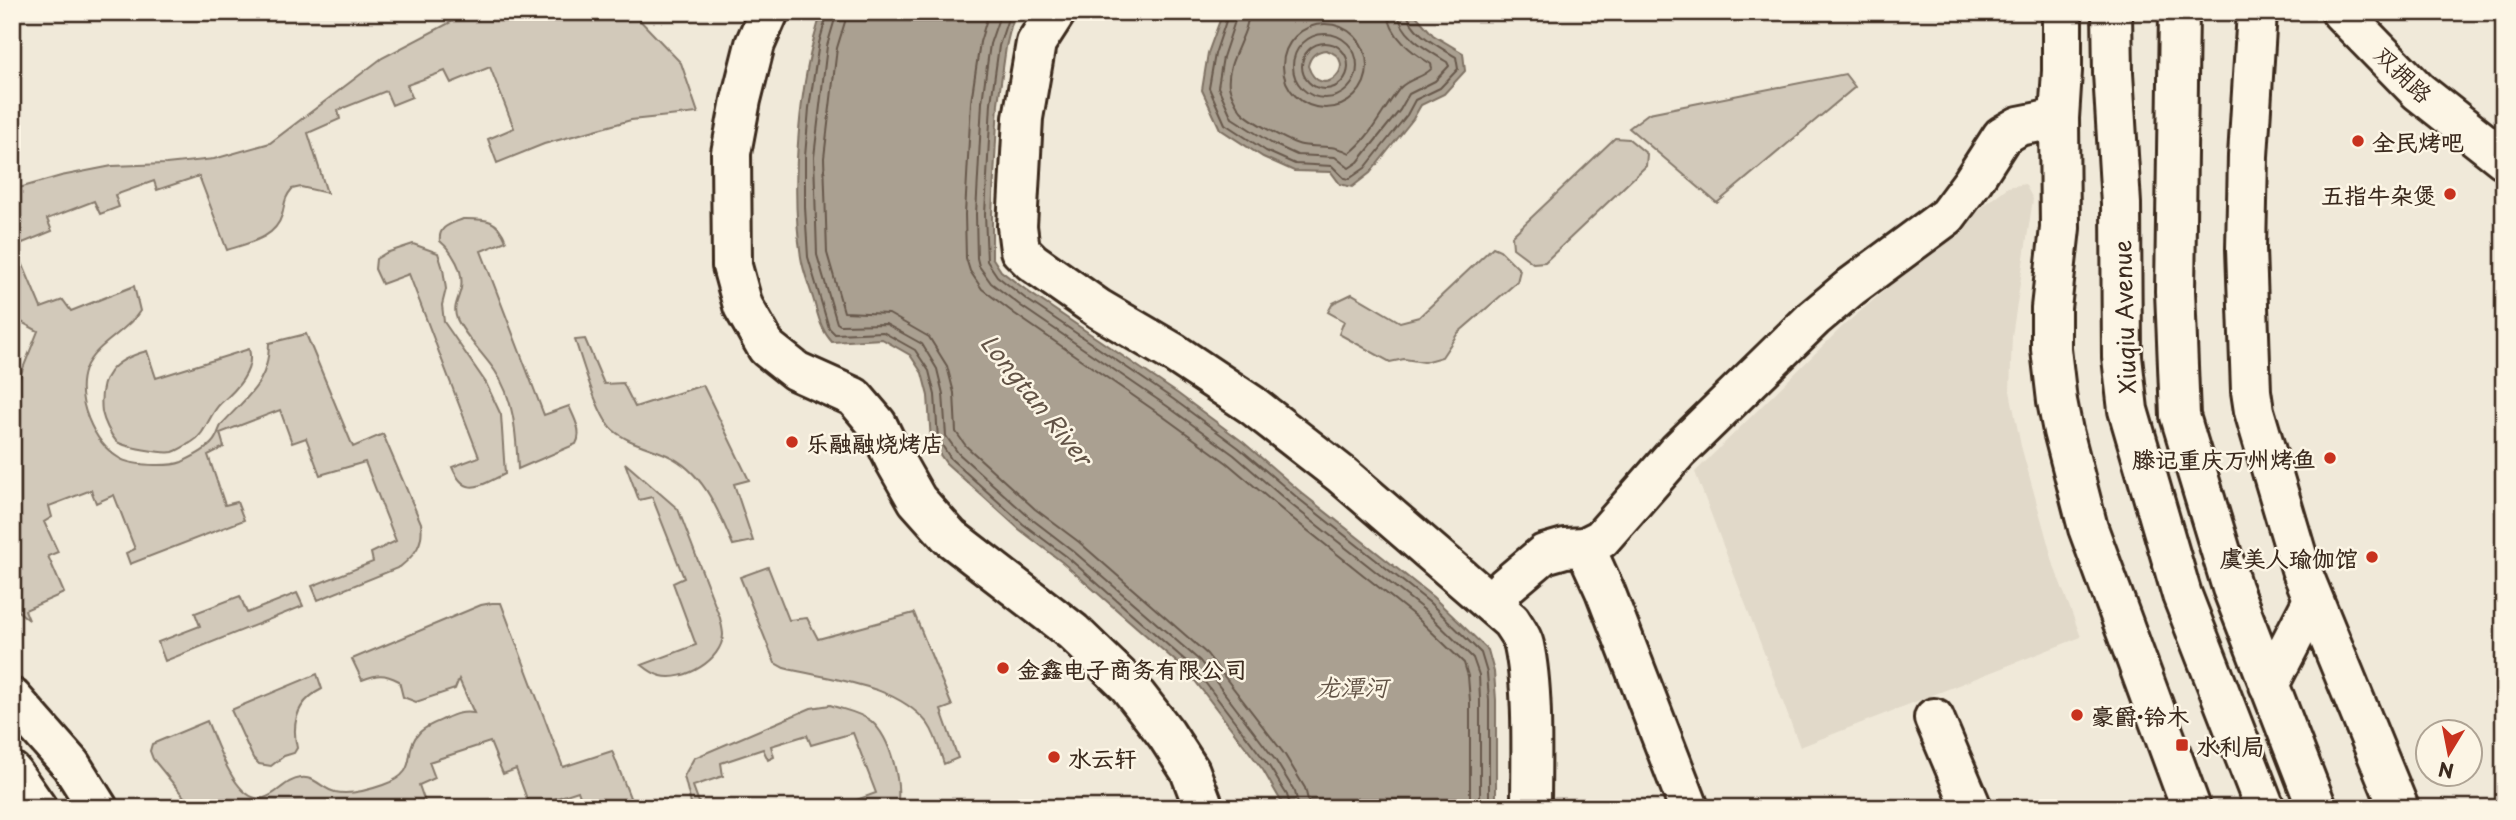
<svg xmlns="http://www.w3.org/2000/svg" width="2516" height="820" viewBox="0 0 2516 820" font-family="'Playpen Sans','LXGW WenKai TC',sans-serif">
	<rect width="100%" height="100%" fill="#f0e9d9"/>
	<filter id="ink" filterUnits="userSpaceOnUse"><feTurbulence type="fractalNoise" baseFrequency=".0143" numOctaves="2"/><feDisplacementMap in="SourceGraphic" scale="14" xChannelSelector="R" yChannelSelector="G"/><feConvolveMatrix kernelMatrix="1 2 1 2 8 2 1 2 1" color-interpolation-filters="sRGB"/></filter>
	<g filter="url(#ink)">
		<path fill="#e1d9c9" d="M 2025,184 L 2033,199 L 2012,336 L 2010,391 L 2021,446 L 2055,569 L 2081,637 L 1800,747 L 1695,472 L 1843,326 L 1987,203 L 2008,187 Z"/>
		<path fill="#d2c9ba" stroke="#867a6c" stroke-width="2" d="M 470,12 L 632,12 L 681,63 L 698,113 L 631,120 L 544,144 L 497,163 L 488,139 L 514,128 L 490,67 L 451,83 L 445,71 L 407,85 L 412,97 L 392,105 L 386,91 L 338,110 L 340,119 L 308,133 L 327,193 L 301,187 L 292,189 C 284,198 285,204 282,215 C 275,239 248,243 227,250 L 199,176 L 157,190 L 154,181 L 115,195 L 119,207 L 100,214 L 94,201 L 47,219 L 52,231 L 15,246 L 41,308 L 63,300 L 71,311 L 134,286 L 140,311 C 126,333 95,344 85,369 C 74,399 94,443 119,458 C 131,466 169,467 182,462 C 192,457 211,448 216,437 C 219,432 219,427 223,423 C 247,396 269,384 269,343 L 306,334 L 353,447 L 383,434 L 421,523 C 424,543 416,554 400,567 L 318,600 L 312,586 L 373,562 L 371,553 L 396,541 L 365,462 L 320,475 L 306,438 L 292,443 L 280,410 L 220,433 L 224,447 L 208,455 L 225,505 L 237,502 L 244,520 L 130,564 L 126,553 L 135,549 L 114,495 L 96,503 L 91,490 L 49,506 L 52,517 L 44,522 L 58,552 L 48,556 L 64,593 L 25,610 L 29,620 L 12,606 L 12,396 L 38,331 L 12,317 L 12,190 L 61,176 L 112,166 L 166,164 L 214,159 L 270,143 L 382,58 Z
			M 1845,74 L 1855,87 L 1717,203 L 1629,128 L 1649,113 Z
			M 1615,138 L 1629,139 L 1647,154 L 1646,166 L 1545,262 L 1533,263 L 1513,248 L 1512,236 Z
			M 463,219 C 486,219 497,218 506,241 L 481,251 L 544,415 L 569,406 C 574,418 583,432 576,444 L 518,469 C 516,436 515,400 495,371 C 485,356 464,335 457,319 C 452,307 459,299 461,288 C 464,271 453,252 440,241 C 438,226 451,224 463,219 Z
			M 413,244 L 438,253 L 443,269 L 446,289 L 442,305 L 444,322 L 486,383 L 501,415 L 505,474 C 480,485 466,499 452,467 L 479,457 L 409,274 L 382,284 L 375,269 L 376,259 L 386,253 Z
			M 1493,247 L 1500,250 L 1520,270 L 1517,282 L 1458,333 L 1442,357 L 1424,362 L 1404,359 L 1390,362 L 1339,334 L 1344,321 L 1328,312 L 1333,303 L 1352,294 L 1400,322 L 1419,317 Z
			M 585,339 L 604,384 L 623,383 L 635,407 L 703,385 L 749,480 L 734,484 L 753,541 L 733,545 C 718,510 704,472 667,455 C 649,447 628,443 613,430 C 598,418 582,360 575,340 Z
			M 249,349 C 255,371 236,390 221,403 C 209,414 206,434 192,442 C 187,445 179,450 173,452 C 165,454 122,447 116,441 C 110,434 104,421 102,412 C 98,376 113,360 147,351 L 156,378 Z
			M 625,463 L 678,509 L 720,618 C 721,623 723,630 723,635 C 722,660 684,682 661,676 C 653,674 648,670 642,665 L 696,645 L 673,583 L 684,578 L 652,497 L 639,500 Z
			M 768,567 L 789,620 L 807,618 L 818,639 L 914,613 L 952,706 L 941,710 L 958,758 L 944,764 C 940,752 936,735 928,724 C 895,683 832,680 784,668 L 775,663 L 740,577 Z
			M 297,593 L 303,606 L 165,661 L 158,642 L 200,626 L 195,613 L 240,596 L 247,613 Z
			M 492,603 L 501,603 L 563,767 L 612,751 L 634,808 L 584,808 L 578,791 L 530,807 L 516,769 L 503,774 L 490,742 L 429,762 L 435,778 L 419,785 L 427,808 L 193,808 L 153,759 L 150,751 L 152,744 L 207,721 C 216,741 236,805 264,798 C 278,794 285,780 301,778 C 315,776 322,789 335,792 C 350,795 369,790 383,785 C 423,771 400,752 420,732 C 426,726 437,722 444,719 C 455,714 463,711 474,713 L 459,679 L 455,689 L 416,702 L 403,697 L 399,681 C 384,673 377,674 362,680 L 352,659 L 481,605 Z
			M 317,674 L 322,689 C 298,701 291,722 297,748 L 294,753 L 284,756 L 271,766 L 259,764 L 253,758 L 231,710 Z
			M 830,705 C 844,710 859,712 871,721 C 891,738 902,783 897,808 L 850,808 L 848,803 L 876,793 L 853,733 L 811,745 L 807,735 L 771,746 L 774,757 L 768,760 L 763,749 L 721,763 L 723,776 L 693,786 L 701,808 L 692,808 L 684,776 L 694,758 L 811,708 Z"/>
		<path fill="#aaa091" stroke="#7e7163" stroke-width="2" fill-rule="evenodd" d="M 822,12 L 1018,12 L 1011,26 L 1006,47 L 998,103 L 992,214 L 992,257 L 1001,271 L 1030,293 L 1177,393 L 1243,442 L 1303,494 L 1433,597 L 1488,650 L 1494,672 L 1496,700 L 1496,808 L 1285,808 L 1263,770 L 1189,673 L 1062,562 L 1019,529 L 946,463 L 931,442 L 928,396 L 922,373 L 910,355 L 882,339 L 832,342 C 820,329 818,314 813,298 C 809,285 803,271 801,257 C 790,187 799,78 822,12 Z
			M 1223,12 L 1413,12 L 1433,35 L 1463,53 L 1465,71 L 1444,94 L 1421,105 L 1413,119 L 1370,173 L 1352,187 L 1340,184 L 1331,172 L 1294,171 L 1263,157 L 1220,129 L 1202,90 L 1208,53 ZM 1326,50 C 1363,61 1321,105 1308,66 C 1310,56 1316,51 1326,50 Z"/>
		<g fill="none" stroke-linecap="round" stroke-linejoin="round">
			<path stroke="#67594c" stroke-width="2" d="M 828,12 L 819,43 L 809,108 L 805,157 L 805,207 L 808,257 L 829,328 L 835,334 L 883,332 L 915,350 L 929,371 L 935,395 L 938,439 L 951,459 L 1023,524 L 1066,556 L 1194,668 L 1269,766 L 1287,795 L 1291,808
				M 837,12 L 827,46 L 814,157 L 817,255 L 837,323 L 840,325 L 886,324 L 922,344 L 937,369 L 943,394 L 946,436 L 958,453 L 1029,517 L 1072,550 L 1200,661 L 1276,761 L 1295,792 L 1299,808
				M 848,12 L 837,48 L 824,158 L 827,253 L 844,312 L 889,314 L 929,337 L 947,366 L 954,393 L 956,432 L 966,446 L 1035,509 L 1079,542 L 1207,654 L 1285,755 L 1305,788 L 1310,808
				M 989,12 L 980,42 L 971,102 L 965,214 L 966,258 L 970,271 L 982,289 L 1015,314 L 1161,415 L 1227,463 L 1287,514 L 1416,617 L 1464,663 L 1468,676 L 1470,701 L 1470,808
				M 1001,12 L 990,44 L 982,102 L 976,214 L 977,258 L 979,266 L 991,283 L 1021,306 L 1167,406 L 1234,455 L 1293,506 L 1423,609 L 1473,658 L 1479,675 L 1480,700 L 1480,808
				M 1010,12 L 999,46 L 991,103 L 985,214 L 987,261 L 997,276 L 1026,299 L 1173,399 L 1239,448 L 1299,499 L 1429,602 L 1481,653 L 1487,673 L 1489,700 L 1489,808
				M 1229,12 L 1215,54 L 1209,88 L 1225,124 L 1266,151 L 1295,164 L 1332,166 L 1344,178 L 1349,179 L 1365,168 L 1407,115 L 1415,100 L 1440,88 L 1458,69 L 1456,57 C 1440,47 1410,33 1407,12
				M 1238,12 L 1223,57 L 1218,87 L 1232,118 L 1271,143 L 1297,155 L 1335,157 L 1349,168 L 1358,162 L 1400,110 L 1409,94 L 1435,81 L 1449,66 L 1447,62 C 1429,51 1400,36 1398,12
				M 1249,12 C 1248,37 1226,60 1229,86 C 1230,92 1237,106 1241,111 C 1249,120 1290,143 1302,145 C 1320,148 1334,144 1350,153 C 1371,137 1383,109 1400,88 C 1409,78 1424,78 1432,68 L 1431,64 C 1413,53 1389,36 1388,12
				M1283 66a42 42 0 1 1 84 0a42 42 0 1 1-84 0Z
				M1293 66a32 32 0 1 1 64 0a32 32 0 1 1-64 0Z
				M1302 66a23 23 0 1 1 46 0a23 23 0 1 1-46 0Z"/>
			<defs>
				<path id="street" d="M 769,12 L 755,44 L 741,100 L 731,153 L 732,266 L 743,306 L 767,348 L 796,371 L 854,397 L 877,424 L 896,463 L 917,500 L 950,537 L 1073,632 L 1128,685 L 1166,734 L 1190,771 L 1204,808
					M 1056,12 L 1036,43 L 1023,118 L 1017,226 L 1020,250 L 1032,262 L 1099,309 L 1174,353 L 1252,405 L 1342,475 L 1511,621 C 1515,628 1522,636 1524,645 C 1534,692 1531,759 1531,808
					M 2062,12 L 2062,71 L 2059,118 L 2060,228 L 2051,308 L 2051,349 L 2057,401 L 2063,431 L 2088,528 L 2191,808
					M 2257,12 L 2248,156 L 2246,249 L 2251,391 L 2254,411 L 2301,569 L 2399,808
					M 1585,547 L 1605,591 L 1689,808
					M 1496,607 L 1505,587 L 1544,554 L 1565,548 L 1585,547 L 1601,539 L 1678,451 L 1814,318 L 1851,287 L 1947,216 L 1973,181 L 2002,136 L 2019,126 L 2059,118
					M 1934,718 L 1972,808"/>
				<path id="secondary" d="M 2341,12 L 2418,91 L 2504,159
					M 12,698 L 71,765 L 98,808
					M 12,772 L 37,808"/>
				<path id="primary" d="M 2112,12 L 2113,73 L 2121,204 L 2122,357 L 2128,410 L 2182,595 L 2265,808
					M 2179,12 L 2175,291 L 2180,416 L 2232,588 L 2317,808
					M 2269,685 L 2313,600"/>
			</defs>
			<use href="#street" stroke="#3b2a1e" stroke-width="44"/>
			<use href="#secondary" stroke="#3b2a1e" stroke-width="44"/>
			<use href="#primary" stroke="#3b2a1e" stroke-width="44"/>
			<use href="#street" stroke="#fcf5e5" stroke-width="38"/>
			<use href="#secondary" stroke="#fcf5e5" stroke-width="38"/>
			<use href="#primary" stroke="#fcf5e5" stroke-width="38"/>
		</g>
	</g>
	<g fill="#c8321e" stroke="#fcf5e5" stroke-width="2.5">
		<circle cx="2358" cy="141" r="7"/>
		<circle cx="2450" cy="194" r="7"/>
		<circle cx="792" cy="442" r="7"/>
		<circle cx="2330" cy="458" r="7"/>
		<circle cx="2372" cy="557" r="7"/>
		<circle cx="1003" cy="668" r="7"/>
		<circle cx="2077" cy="715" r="7"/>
		<rect x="2175" y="738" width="14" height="14" rx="3.5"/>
		<circle cx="1054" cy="757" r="7"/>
	</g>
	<g text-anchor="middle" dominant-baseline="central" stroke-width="5" stroke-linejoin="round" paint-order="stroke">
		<g font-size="23" fill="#3b2a1e" stroke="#fcf5e5">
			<text transform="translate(2404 74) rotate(44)">双拥路</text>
			<text transform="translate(2124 317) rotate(-92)">Xiuqiu Avenue</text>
		</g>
		<g font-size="23" font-weight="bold" fill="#3b2a1e" stroke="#fcf5e5" text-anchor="start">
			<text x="2372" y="141">全民烤吧</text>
			<text x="2436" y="194" text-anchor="end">五指牛杂煲</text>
			<text x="806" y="442">乐融融烧烤店</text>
			<text x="2316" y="458" text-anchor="end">滕记重庆万州烤鱼</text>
			<text x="2358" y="557" text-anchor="end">虞美人瑜伽馆</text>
			<text x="1017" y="668">金鑫电子商务有限公司</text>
			<text x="2091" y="715">豪爵·铃木</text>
			<text x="2196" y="745">水利局</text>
			<text x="1068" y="757">水云轩</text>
		</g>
		<g font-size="24" font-style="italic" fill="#625346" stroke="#fcf5e5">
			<text transform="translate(1037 399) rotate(51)">Longtan River</text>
			<text x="1352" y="686">龙潭河</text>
		</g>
	</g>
	<rect width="2516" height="820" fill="none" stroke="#fcf5e5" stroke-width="42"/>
	<rect x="21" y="21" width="2474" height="778" fill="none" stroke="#3b2a1e" stroke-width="2.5" filter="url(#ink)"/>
	<g transform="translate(2449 753) rotate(190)"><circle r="33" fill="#fcf5e5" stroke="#afa495" stroke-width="2"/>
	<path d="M0-5L12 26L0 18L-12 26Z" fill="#c8321e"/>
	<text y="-10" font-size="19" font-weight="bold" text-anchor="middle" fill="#3b2a1e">N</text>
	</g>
</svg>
